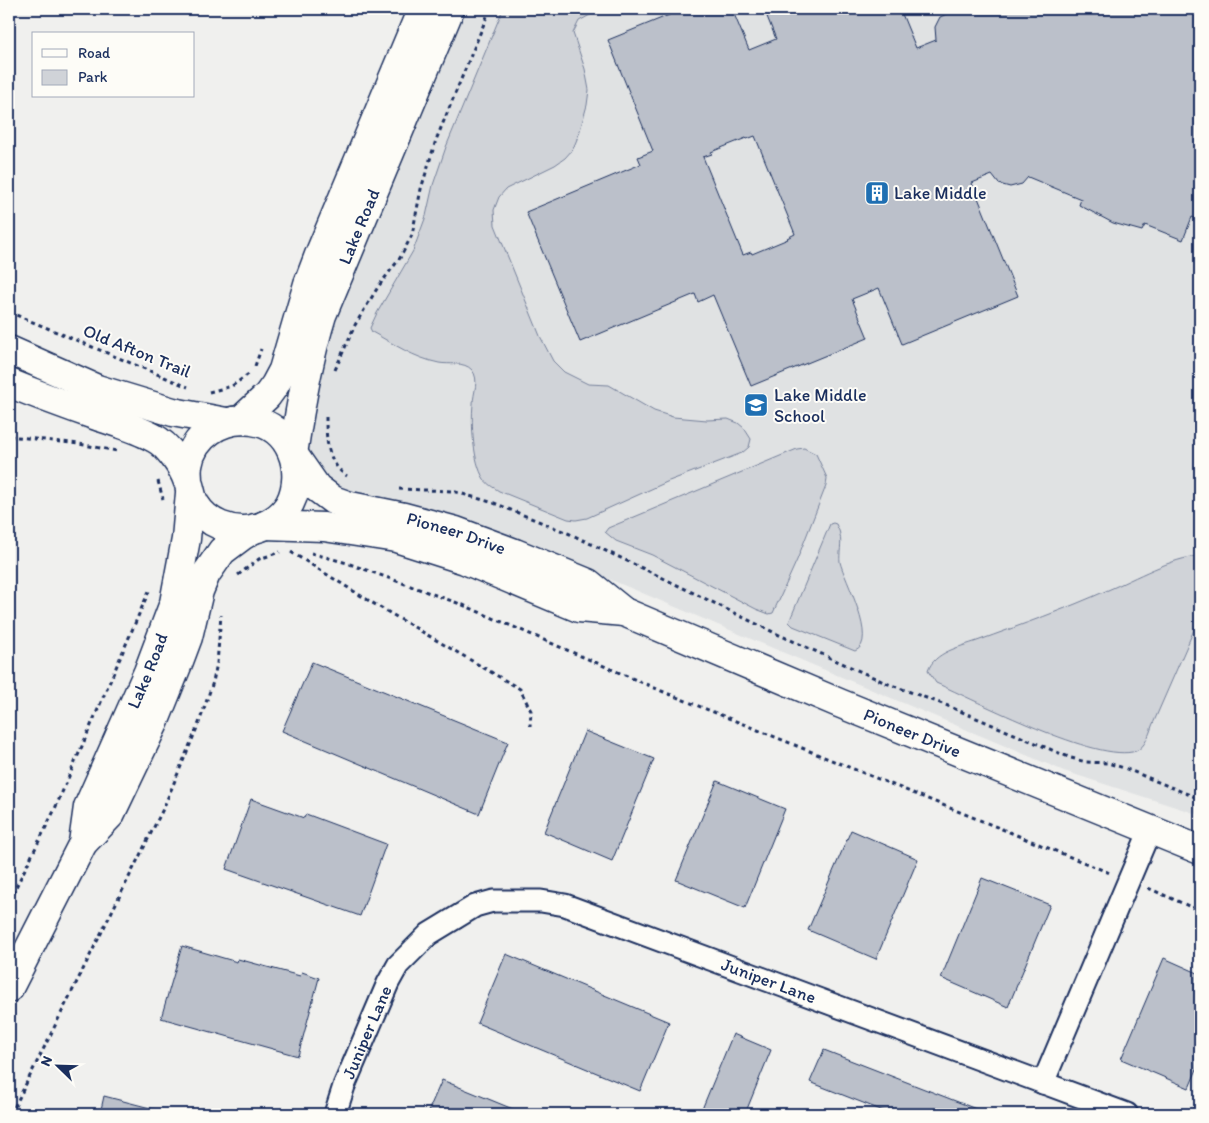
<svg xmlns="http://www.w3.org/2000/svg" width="1209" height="1123" viewBox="0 0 1209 1123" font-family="Itim,sans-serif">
	<rect width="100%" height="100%" fill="#f0f0ee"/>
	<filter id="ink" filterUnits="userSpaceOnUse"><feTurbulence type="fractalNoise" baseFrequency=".02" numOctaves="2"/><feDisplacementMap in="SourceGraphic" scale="10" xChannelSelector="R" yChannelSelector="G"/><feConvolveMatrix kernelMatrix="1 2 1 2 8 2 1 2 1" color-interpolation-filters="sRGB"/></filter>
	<g filter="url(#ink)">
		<path fill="#e0e2e3" d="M 461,9 L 1200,9 L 1200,815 L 1064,771 L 531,546 L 395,504 L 333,487 L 311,459 L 309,450 L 309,431 L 317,360 Z"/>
		<path fill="#d0d3d8" stroke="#76819b" d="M 503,9 L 601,9 L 579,21 L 573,33 L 585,69 L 589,90 L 587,105 L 579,134 L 573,149 L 565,158 L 555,165 L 506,189 L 499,197 L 494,210 L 495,225 L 540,336 L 553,361 L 564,372 L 588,384 L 609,385 L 654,411 L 673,417 L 707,420 L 728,419 L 738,423 L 744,428 L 751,439 L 749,447 L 742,453 L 669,481 L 587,518 L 576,520 L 568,519 L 499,491 C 493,487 488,485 484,479 C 473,462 471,424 473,404 C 473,393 480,380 472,370 C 464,361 449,365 439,363 C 414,358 394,344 372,332 L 370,328 L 377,313 L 413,251 L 426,216 L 433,185 L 446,147 Z
			M 804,448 L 816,454 L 827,478 L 826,486 L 797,560 L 773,613 L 769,614 L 756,609 L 652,555 L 616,541 L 605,532 L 608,528 L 797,449 Z
			M 833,523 L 836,524 C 837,527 840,531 840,535 C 842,544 839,553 840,562 C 844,579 879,642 855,651 L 793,626 L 789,622 L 830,524 Z
			M 1200,556 L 1200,616 L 1152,726 C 1149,735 1145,747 1136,751 C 1098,764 975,700 936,683 L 928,671 C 934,652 960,647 977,641 C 1021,625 1066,609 1108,590 C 1134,579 1173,557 1200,556 Z"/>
		<path fill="#bbc0ca" stroke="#1b2f5e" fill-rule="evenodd" d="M 684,9 L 732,9 L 749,50 L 776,39 L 764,9 L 900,9 L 916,48 L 936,40 L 935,27 L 940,17 L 951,12 L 961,13 L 962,9 L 1200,9 L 1200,220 L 1192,217 L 1183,240 L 1145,225 L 1142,231 L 1113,223 L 1079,205 L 1081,199 L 1028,177 L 1022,184 L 1010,187 L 999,184 L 992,175 L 972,183 L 1018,296 L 902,344 L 879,288 L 852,299 L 868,338 L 751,386 L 713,295 L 698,302 L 695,294 L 580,342 L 526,212 L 641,164 L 638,157 L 653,151 L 608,40 ZM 755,136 L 795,234 L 787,238 L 788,239 L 752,254 L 751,252 L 743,255 L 703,157 L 712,154 L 711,152 L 746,138 L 747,139 Z
			M 312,662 L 508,742 L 479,814 L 282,731 Z
			M 585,731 L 654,759 L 612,861 L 544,832 Z
			M 717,781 L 785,809 L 745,908 L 676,880 Z
			M 251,799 L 304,818 L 306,814 L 386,844 L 360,916 L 226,869 Z
			M 851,830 L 918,859 L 876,959 L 808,930 Z
			M 982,878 L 1050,905 L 1008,1007 L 941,978 Z
			M 182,946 L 237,962 L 238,959 L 300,976 L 302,972 L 319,978 L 298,1056 L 161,1018 Z
			M 506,954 L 669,1022 L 640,1091 L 477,1023 Z
			M 1164,958 L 1200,974 L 1200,1062 L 1189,1088 L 1121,1059 Z
			M 733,1034 L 771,1050 L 745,1114 L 700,1114 Z
			M 824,1050 L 989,1114 L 891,1114 L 810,1082 Z
			M 442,1080 L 525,1114 L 427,1114 Z
			M 104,1096 L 173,1114 L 100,1114 Z"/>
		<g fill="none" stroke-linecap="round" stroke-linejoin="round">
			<defs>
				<g id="street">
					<path d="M 1043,1083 L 1150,830"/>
					<path id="s1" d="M 335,1114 L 344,1086 L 388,983 L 398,965 L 429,934 L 475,906 L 493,901 L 541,901 L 565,905 L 1127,1114"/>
				</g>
				<g id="secondary">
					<path d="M 9,350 L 97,389 L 173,412 L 226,422"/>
					<path d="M 9,383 C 38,395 68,406 97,416 C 117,423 136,428 154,438 C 168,445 183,467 188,482 C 191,489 191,497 195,504 C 207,524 231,533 254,529 C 268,526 283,516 290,503 C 306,471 291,426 252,421 C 223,416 192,436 188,466 C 187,471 188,476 188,481"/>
					<path d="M 241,420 L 267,396 L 275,385 L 283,370 L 308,284 L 319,255 L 422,9"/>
					<path id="s2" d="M 293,454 C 300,407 308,360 322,315 L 450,9"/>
					<path id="s3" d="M 294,455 L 317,488 L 333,500 L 350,506 L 404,517 L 456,531 L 515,553 L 588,583 L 624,612 L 839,703 L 1200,850"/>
					<path d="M 265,525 L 324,527 L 396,538 L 465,560 L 579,608 L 624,612"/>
					<path id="s4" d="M 83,843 L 88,807 L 148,672 L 174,603 L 186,539 L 190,493"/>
					<path d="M 9,988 L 83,843 L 110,815 L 154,723 L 179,661 L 188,637 L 199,591 L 206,574 L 222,551 L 242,536 L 255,528"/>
				</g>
			</defs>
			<use href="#street" stroke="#1b2f5e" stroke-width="25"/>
			<use href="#secondary" stroke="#1b2f5e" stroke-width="31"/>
			<path stroke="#1b2f5e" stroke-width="3" stroke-dasharray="4 4" stroke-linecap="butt" d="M 9,312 L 188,387
				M 255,366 L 261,349
				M 335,370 L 355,325 L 378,287 L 400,258 L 412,235 L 421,189 L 436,140 L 490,9
				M 209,392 L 232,386 L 250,373
				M 326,417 C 326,439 327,463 347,476
				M 9,436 L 79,444 L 117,451
				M 158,481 L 163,499
				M 399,489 L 452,491 L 494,503 L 570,534 L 661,577 L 775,633 L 886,683 L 948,706 L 1071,758 L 1086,762 L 1108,763 L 1124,768 L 1200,799
				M 291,552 L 371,602 L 520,689 L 531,711 L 530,726
				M 311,553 L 347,563 L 463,605 L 664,692 L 1110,873
				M 238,575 L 259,559 L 280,552
				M 1148,888 L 1200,911
				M 9,901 L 54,811 L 149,591
				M 1197,910 L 1200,903
				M 11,1114 L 163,809 L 199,723 L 213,682 L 217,663 L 221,615"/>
			<use href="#street" stroke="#fdfcf7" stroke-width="21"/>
			<use href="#secondary" stroke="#fdfcf7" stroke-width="28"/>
		</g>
	</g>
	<defs>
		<symbol id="building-square" viewBox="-11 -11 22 22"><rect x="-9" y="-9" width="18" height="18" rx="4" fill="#1f6fb2" stroke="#fdfcf7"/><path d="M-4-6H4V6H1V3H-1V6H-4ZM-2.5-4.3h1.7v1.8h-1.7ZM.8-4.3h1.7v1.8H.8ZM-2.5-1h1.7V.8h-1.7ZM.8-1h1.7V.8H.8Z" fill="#fff"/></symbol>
		<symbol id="school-square" viewBox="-11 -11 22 22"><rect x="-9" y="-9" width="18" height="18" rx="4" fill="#1f6fb2" stroke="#fdfcf7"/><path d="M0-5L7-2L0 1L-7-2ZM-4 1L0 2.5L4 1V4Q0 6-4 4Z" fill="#fff"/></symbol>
	</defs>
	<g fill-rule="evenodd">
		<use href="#building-square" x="863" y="179" width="28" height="28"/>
		<use href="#school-square" x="742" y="391" width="28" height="28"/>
	</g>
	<g text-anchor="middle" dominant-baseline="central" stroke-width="4" stroke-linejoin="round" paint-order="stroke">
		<g font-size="18" fill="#1b2f5e" stroke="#fdfcf7" text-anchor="start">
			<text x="894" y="193">Lake Middle</text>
			<text x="774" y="395">Lake Middle<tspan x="774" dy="21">School</tspan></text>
		</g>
		<g font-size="18" fill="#1b2f5e" stroke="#fdfcf7">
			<text stroke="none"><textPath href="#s2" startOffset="238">Lake Road</textPath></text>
			<text transform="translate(137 351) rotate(22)">Old Afton Trail</text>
			<text stroke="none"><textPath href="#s3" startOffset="188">Pioneer Drive</textPath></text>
			<text stroke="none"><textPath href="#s4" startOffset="185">Lake Road</textPath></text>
			<text stroke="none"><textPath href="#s3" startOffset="688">Pioneer Drive</textPath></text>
			<text stroke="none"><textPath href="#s1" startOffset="568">Juniper Lane</textPath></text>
			<text stroke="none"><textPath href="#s1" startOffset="88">Juniper Lane</textPath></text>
		</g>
	</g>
	<rect width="1209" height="1123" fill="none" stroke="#fdfcf7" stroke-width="30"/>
	<rect x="15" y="15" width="1179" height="1093" fill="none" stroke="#1b2f5e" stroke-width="2" filter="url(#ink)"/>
	<rect x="32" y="32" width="162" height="65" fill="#fdfcf7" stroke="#a3aaba"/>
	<rect x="42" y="49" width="25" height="8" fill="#fdfcf7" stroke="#a3aaba"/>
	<text x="78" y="58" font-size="15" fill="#1b2f5e">Road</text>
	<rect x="42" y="70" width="25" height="15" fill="#d0d3d8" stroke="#a3aaba"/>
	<text x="78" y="82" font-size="15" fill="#1b2f5e">Park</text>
	<g transform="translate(58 1066) rotate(293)" stroke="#fdfcf7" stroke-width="4" paint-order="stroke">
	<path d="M0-4L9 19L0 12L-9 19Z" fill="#1b2f5e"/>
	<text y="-8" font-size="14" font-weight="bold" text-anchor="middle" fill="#1b2f5e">N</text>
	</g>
</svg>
